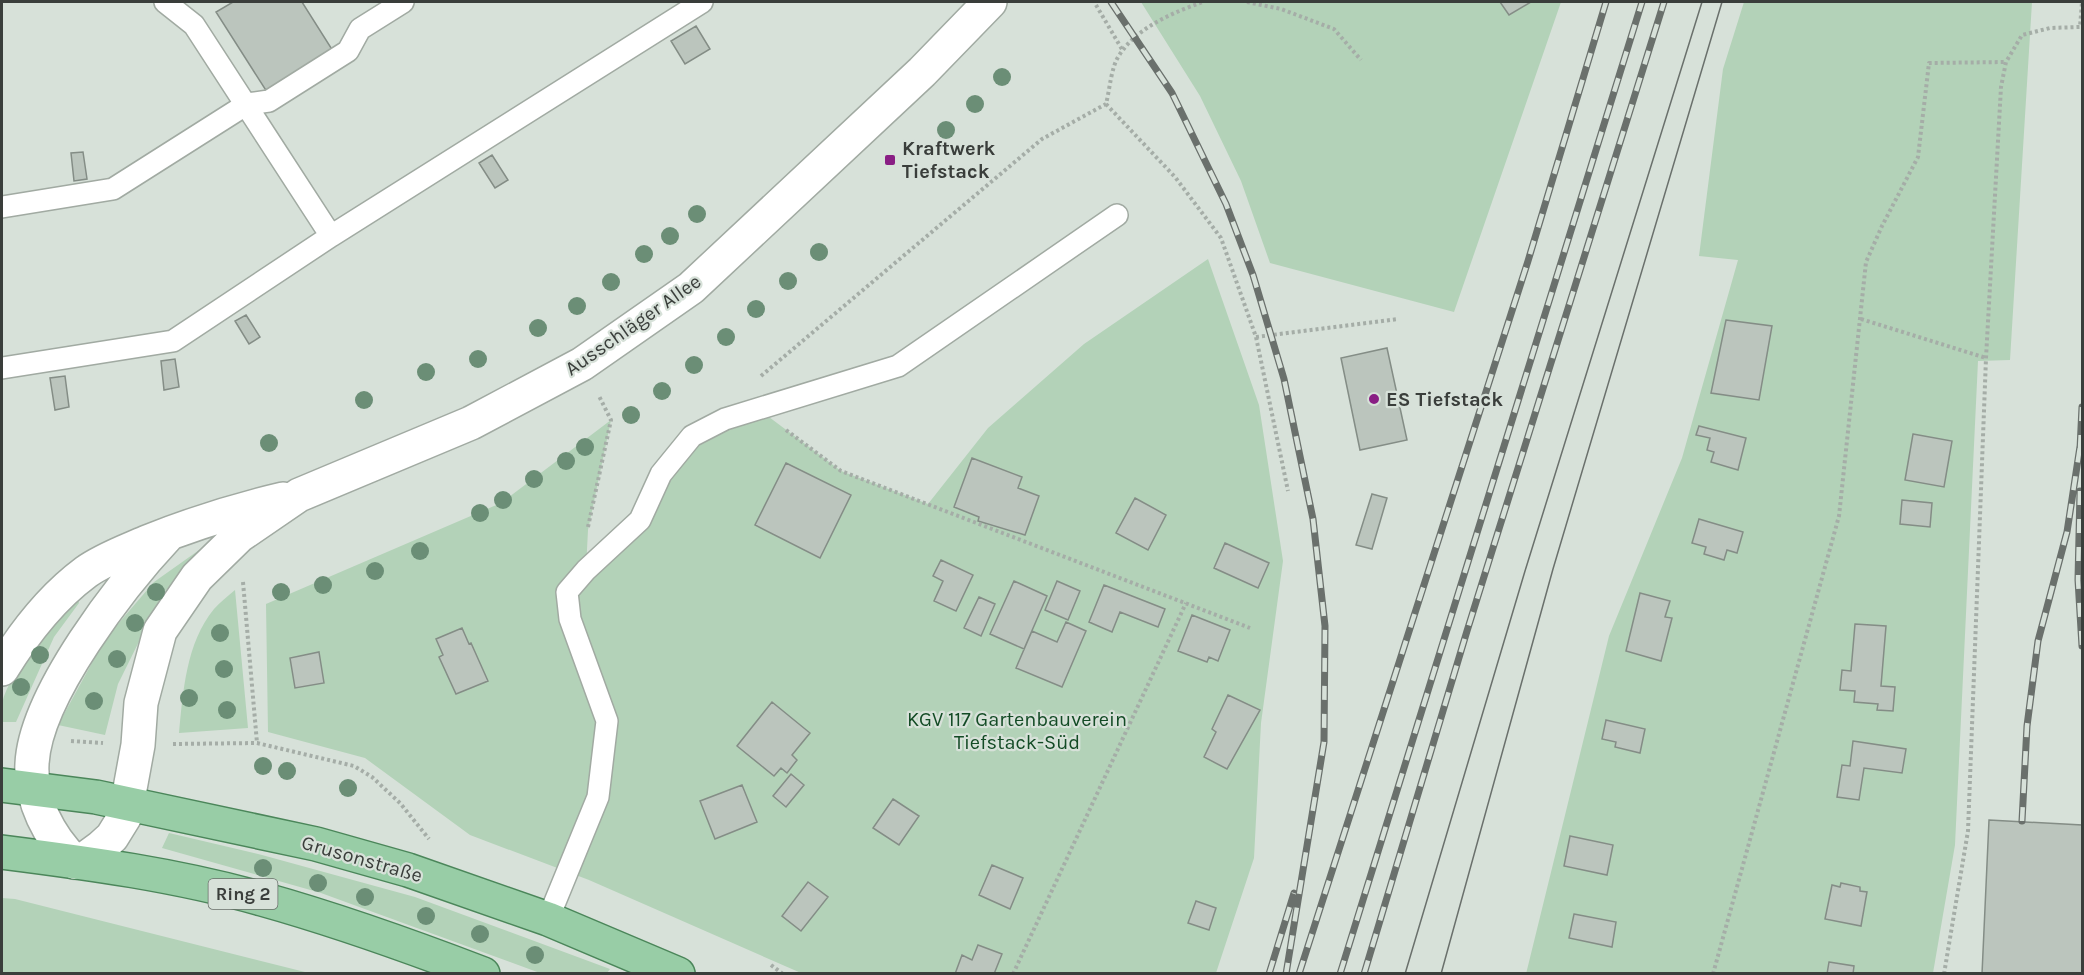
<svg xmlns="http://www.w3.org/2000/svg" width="2084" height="975" viewBox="0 0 2084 975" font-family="Karla,sans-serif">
	<rect width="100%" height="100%" fill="#d7e1d9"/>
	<path fill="#b3d2b8" d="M 1141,2 L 1561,2 L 1454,312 L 1270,263 L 1241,181 L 1200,96 Z
		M 1744,2 L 2032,2 L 2010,360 L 1978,361 L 1955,845 L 1933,973 L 1526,974 L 1609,636 L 1682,458 L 1738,260 L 1699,256 L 1723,69 Z
		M 1208,259 L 1259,405 L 1283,561 L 1261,723 L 1254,858 L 1216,973 L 801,973 L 589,880 L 470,835 L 365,758 L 268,732 L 266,604 L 501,503 L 611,420 L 588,530 L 586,569 L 640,520 L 692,436 L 757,408 L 841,471 L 928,504 L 988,428 L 1084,344 Z
		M 202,548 L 206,551 L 163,593 L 118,684 L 105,735 L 58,725 L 105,639 L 154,582 Z
		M 235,590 L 248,728 L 179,733 C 183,692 186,643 214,609 C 220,602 228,596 235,590 Z
		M 78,599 L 79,603 L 54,637 L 16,722 L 2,722 C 2,716 0,709 2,703 C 10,670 54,624 78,599 Z
		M 169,833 L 262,855 L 415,897 L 610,969 L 607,973 L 540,973 L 321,893 L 162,848 Z
		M 2,898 L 15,899 L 309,973 L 2,973 Z"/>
	<path fill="#bbc5bd" stroke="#848d86" stroke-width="1.5" d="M 233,2 L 302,2 L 333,51 L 267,92 L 216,12 Z
		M 1500,2 L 1531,2 L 1509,15 Z
		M 696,26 L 710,49 L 685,64 L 671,41 Z
		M 83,152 L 87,179 L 74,181 L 71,153 Z
		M 492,155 L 508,180 L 495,188 L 479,163 Z
		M 246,315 L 260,337 L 249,344 L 235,321 Z
		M 1726,320 L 1772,326 L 1759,400 L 1711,393 Z
		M 1387,348 L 1407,440 L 1360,450 L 1341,358 Z
		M 175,359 L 179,387 L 164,390 L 161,361 Z
		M 65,376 L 69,407 L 55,410 L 50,378 Z
		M 1699,426 L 1746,438 L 1738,470 L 1711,462 L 1714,452 L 1707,450 L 1710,438 L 1696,435 Z
		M 1913,434 L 1952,441 L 1944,487 L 1905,480 Z
		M 972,458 L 1022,477 L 1018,488 L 1039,496 L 1025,535 L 978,521 L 979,517 L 954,507 Z
		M 786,463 L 851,495 L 820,558 L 755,525 Z
		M 1372,494 L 1387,498 L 1372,549 L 1356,545 Z
		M 1135,498 L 1166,515 L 1148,550 L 1116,533 Z
		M 1902,500 L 1932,503 L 1930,527 L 1900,524 Z
		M 1699,519 L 1743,532 L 1737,553 L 1727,550 L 1724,560 L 1704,554 L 1706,547 L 1692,543 Z
		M 1225,543 L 1269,563 L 1258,588 L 1214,568 Z
		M 941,560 L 973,575 L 956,611 L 934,601 L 943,581 L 933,576 Z
		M 1014,581 L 1047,596 L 1024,649 L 990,634 Z
		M 1057,581 L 1080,591 L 1068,620 L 1045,610 Z
		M 1104,585 L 1165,609 L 1158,627 L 1120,612 L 1112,632 L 1089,622 Z
		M 1640,593 L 1670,601 L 1665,617 L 1672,618 L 1661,661 L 1626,651 Z
		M 979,597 L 995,604 L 981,636 L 964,628 Z
		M 1192,615 L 1230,630 L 1218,661 L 1209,657 L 1207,662 L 1178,651 Z
		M 1066,622 L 1086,631 L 1062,687 L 1016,668 L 1032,631 L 1057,642 Z
		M 1855,624 L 1886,626 L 1881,686 L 1895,687 L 1893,711 L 1877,710 L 1878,704 L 1854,702 L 1855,691 L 1840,690 L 1842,670 L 1851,671 Z
		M 462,628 L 469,644 L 471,643 L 488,681 L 456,694 L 439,657 L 443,655 L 436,639 Z
		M 319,652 L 324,683 L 295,688 L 290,658 Z
		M 1228,695 L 1260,710 L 1227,769 L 1204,757 L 1216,732 L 1212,729 Z
		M 772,702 L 810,733 L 792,755 L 797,760 L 787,773 L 781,768 L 774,776 L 737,746 Z
		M 1606,720 L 1645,729 L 1640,753 L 1615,747 L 1616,742 L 1602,739 Z
		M 1853,741 L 1906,749 L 1902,773 L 1864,768 L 1859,800 L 1837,797 L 1842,765 L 1850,766 Z
		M 791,774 L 804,785 L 786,807 L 773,796 Z
		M 742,785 L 757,822 L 715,839 L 700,801 Z
		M 893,799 L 919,816 L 899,845 L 873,828 Z
		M 1989,820 L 2082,825 L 2082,974 L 1982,974 Z
		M 1570,836 L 1613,845 L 1607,875 L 1564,866 Z
		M 992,865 L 1023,878 L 1010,909 L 979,895 Z
		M 808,882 L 828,897 L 801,931 L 782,916 Z
		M 1841,883 L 1860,887 L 1860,891 L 1867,892 L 1861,926 L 1825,919 L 1832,885 L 1840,887 Z
		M 1196,901 L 1216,908 L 1209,930 L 1188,923 Z
		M 1574,914 L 1616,922 L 1612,947 L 1569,938 Z
		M 978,945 L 1002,954 L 994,974 L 955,974 L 962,955 L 972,960 Z
		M 1829,962 L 1854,966 L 1853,974 L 1827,974 Z"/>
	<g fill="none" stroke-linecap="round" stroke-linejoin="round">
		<defs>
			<path id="service" d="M 165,2 L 194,25 L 331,236
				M 2,207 L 113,189 L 247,104 L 269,101 L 348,51 L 360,29 L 403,2
				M 2,368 L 173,341 L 331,236 L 702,2
				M 548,919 L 598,797 L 607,721 L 570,619 L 567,592 L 586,570 L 640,520 L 661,474 L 692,436 L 725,419 L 898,366 L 1117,215"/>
			<path id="tertiary" d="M 169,534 C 123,583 35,695 32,764 C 30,800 49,837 75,862 L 86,858 L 101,847 L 112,837 L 125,816 L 138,745 L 141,703 L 160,631 L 197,577 L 239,536 L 299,495 L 471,423 L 582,364 L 691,288 L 922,72 L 990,2
				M 2,669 C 24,633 51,598 86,572 C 104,559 127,551 147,542 C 192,524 236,510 283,499"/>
			<path id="primary" d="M 2,785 L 96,797 L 316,844 L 408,870 L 548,919 L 678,974
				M 2,852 C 89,863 177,875 262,899 C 337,920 410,946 483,974"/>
		</defs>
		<use href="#service" stroke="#a1aaa2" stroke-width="24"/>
		<use href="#tertiary" stroke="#a1aaa2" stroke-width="36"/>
		<use href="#primary" stroke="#4b865a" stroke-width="36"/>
		<path stroke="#a5ada7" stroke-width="4" stroke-dasharray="3 3" stroke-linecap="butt" d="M 1247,2 L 1281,9 L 1334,29 L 1361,60
			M 1096,5 L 1123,51
			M 1106,104 L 1175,177 L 1221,238 L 1256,337 L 1288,491
			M 1861,319 L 1986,358
			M 1256,337 L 1398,319
			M 761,376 L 1042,139 L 1106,104 C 1110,89 1111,66 1120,54 C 1138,27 1174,12 1203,2
			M 786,430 L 841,471 L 1250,628
			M 588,527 L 611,420 L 599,396
			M 243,582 L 257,743
			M 71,741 L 103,743
			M 173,744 L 257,743 L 354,766 L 372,777 L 400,803 L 429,839
			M 771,965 L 783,974
			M 1013,974 L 1186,603
			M 1713,974 L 1839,516 L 1866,262 L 1882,226 L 1918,157 L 1929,63 L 2006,62
			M 1944,974 L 1968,831 L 1986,358 L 2001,87 L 2006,62 L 2022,35 L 2050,28 L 2080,27 L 2082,2"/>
		<use href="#service" stroke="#fff" stroke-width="21"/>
		<use href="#tertiary" stroke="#fff" stroke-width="33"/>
		<use href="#primary" stroke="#98cda6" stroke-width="33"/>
		<path stroke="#6a706c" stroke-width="1.5" d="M 1405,974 L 1525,571 L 1702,2
			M 1441,974 L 1553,569 L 1722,2"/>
		<defs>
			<path id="rail" d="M 1111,2 L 1172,93 L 1226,204 L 1253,275 L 1284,379 L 1313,519 L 1325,626 L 1324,742 L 1286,974
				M 2080,449 L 2082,407
				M 2080,491 L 2078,580 L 2082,646
				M 2022,821 L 2027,726 L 2038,641 L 2067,532 L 2081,440
				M 1269,974 L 1294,893
				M 1299,974 L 1528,261 L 1606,2
				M 1340,974 L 1642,2
				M 1364,974 L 1467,631 L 1664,2"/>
		</defs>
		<use href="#rail" stroke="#6a706c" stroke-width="7"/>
		<use href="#rail" stroke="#d7e1d9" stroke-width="4.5" stroke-dasharray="14" stroke-linecap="butt"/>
	</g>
	<g fill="#6b8e76">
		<circle cx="1002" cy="77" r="9"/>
		<circle cx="975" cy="104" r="9"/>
		<circle cx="946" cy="130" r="9"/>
		<circle cx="697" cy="214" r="9"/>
		<circle cx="670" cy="236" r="9"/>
		<circle cx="819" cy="252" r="9"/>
		<circle cx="644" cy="254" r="9"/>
		<circle cx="788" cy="281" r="9"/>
		<circle cx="611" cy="282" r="9"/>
		<circle cx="577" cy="306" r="9"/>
		<circle cx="756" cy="309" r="9"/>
		<circle cx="538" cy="328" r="9"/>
		<circle cx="726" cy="337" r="9"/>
		<circle cx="478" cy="359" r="9"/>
		<circle cx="694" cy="365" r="9"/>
		<circle cx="426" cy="372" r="9"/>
		<circle cx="662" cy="391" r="9"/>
		<circle cx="364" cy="400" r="9"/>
		<circle cx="631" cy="415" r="9"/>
		<circle cx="269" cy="443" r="9"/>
		<circle cx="585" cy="447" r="9"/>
		<circle cx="566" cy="461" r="9"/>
		<circle cx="534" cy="479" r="9"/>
		<circle cx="503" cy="500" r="9"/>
		<circle cx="480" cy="513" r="9"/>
		<circle cx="420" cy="551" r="9"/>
		<circle cx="375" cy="571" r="9"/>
		<circle cx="323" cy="585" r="9"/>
		<circle cx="156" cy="592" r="9"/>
		<circle cx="281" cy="592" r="9"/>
		<circle cx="135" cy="623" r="9"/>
		<circle cx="220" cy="633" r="9"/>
		<circle cx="40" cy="655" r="9"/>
		<circle cx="117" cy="659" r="9"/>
		<circle cx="224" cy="669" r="9"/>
		<circle cx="21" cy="687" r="9"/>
		<circle cx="189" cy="698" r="9"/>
		<circle cx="94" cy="701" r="9"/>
		<circle cx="227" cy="710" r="9"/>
		<circle cx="263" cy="766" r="9"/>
		<circle cx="287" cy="771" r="9"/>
		<circle cx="348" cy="788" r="9"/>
		<circle cx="263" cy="868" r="9"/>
		<circle cx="318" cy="883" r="9"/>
		<circle cx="365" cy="897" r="9"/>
		<circle cx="426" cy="916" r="9"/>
		<circle cx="480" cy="934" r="9"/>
		<circle cx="535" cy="955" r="9"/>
	</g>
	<g fill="#891e84" stroke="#d7e1d9" stroke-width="2">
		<rect x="884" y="154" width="12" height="12" rx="3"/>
		<circle cx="1374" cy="399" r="6"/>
	</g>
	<g text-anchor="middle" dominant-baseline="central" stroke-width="4.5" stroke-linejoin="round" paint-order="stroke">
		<rect fill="#d7e1d9" stroke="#696f6a" stroke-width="1.5" x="208.5" y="879" width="69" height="30" rx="4.5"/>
		<g font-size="18" font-weight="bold" fill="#3a3e3b">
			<text x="243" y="894">Ring 2</text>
		</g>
		<g font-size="20" font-weight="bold" fill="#3a3e3b" stroke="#d7e1d9" text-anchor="start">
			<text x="902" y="148">Kraftwerk<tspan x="902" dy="23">Tiefstack</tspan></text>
			<text x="1386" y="399">ES Tiefstack</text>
		</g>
		<g font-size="20" fill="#3a3e3b" stroke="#d7e1d9">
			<text transform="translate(633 325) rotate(-35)">Ausschläger Allee</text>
			<text transform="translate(362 859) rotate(16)">Grusonstraße</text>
		</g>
		<g font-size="20" fill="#134b25" stroke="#d7e1d9">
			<text x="1017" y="719">KGV 117 Gartenbauverein<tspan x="1017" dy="23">Tiefstack-Süd</tspan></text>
		</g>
	</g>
	<rect width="2084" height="975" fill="none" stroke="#3a3e3b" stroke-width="6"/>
</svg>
